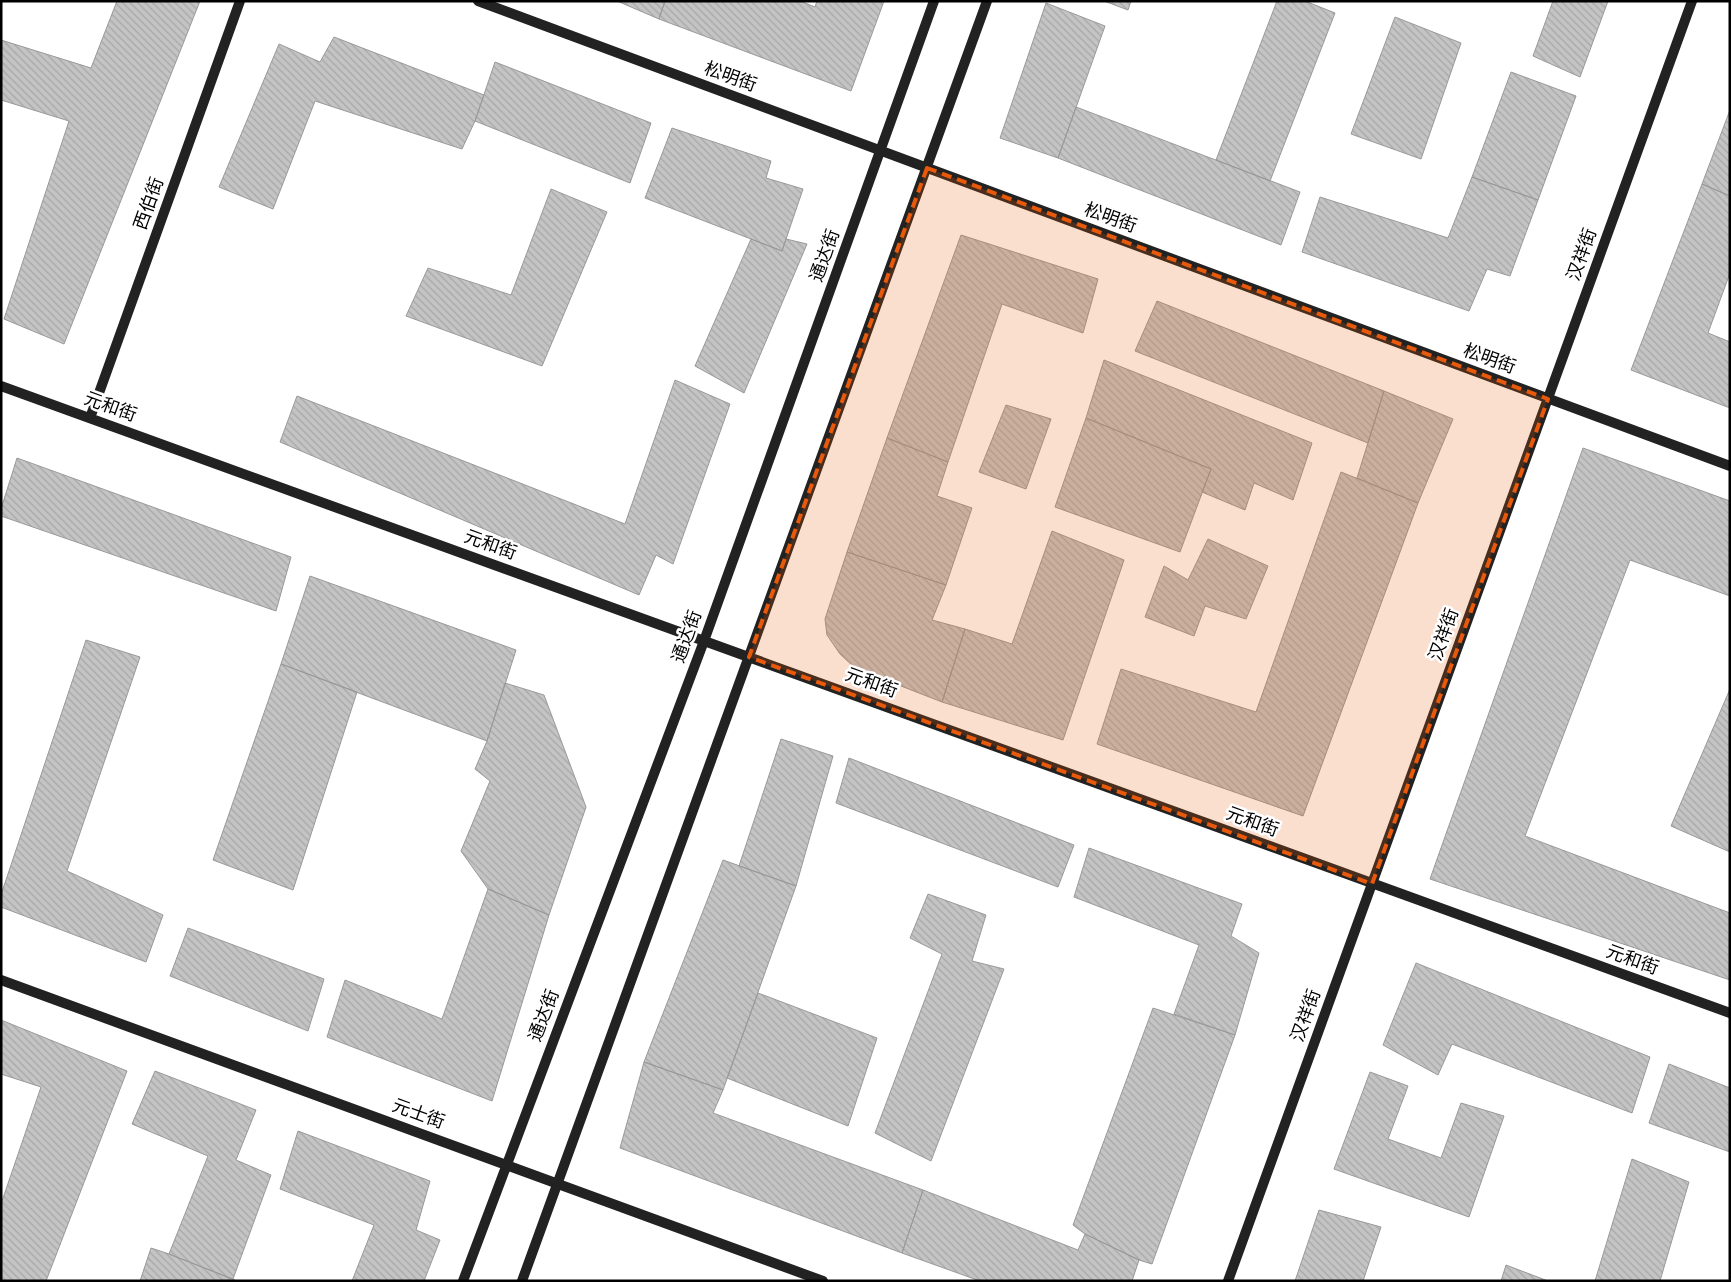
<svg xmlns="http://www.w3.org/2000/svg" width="1731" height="1282" viewBox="0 0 1731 1282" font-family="Overpass,'Noto Sans SC',sans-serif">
	<defs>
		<pattern id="building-back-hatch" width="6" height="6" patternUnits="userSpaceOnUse" patternTransform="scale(1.25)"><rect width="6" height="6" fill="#c4c4c4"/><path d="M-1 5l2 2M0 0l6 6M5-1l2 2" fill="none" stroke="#a7a7a7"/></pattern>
	</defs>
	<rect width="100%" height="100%" fill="#fff"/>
	<path fill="url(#building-back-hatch)" stroke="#999" d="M 117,1 L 200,1 L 64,344 L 4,319 L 69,121 L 1,100 L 1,40 L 91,68 Z
		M 617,1 L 665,1 L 659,19 Z
		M 665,1 L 800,1 L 815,7 L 817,1 L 884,1 L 851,91 L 659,19 Z
		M 1104,1 L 1131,1 L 1128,10 Z
		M 1277,1 L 1305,1 L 1335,13 L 1270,181 L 1216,160 Z
		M 1553,1 L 1608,1 L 1580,77 L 1533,56 Z
		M 1046,3 L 1105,26 L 1058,158 L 1000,138 Z
		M 1395,17 L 1461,43 L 1421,159 L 1351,134 Z
		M 334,37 L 484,95 L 475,121 L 462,149 L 315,101 L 273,209 L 219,187 L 279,44 L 320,62 Z
		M 495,62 L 651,123 L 630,183 L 475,121 Z
		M 1511,72 L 1576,96 L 1538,200 L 1472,177 Z
		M 1076,107 L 1300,192 L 1281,245 L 1058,158 Z
		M 1730,110 L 1730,196 L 1702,184 Z
		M 672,128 L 771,161 L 766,178 L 803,189 L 782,251 L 645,198 Z
		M 1472,177 L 1538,200 L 1510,276 L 1487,269 L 1469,311 L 1302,252 L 1320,197 L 1448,238 Z
		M 1702,184 L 1730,196 L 1730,273 L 1708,333 L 1730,342 L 1730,408 L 1631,370 Z
		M 551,189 L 607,212 L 542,366 L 406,316 L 428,268 L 511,295 Z
		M 961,235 L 1098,279 L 1083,333 L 1002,304 L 948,462 L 887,438 Z
		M 751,239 L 782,251 L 786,239 L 807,244 L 744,393 L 695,366 Z
		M 1157,301 L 1384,391 L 1368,443 L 1135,351 Z
		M 1104,360 L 1312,443 L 1293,500 L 1254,483 L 1245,510 L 1202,492 L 1211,469 L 1086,418 Z
		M 675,380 L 730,404 L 673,564 L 656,555 L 639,595 L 280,442 L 297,396 L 625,524 Z
		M 1384,391 L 1453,419 L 1418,503 L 1357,478 Z
		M 1006,405 L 1051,419 L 1026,489 L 979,472 Z
		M 1086,418 L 1211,469 L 1180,552 L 1055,507 Z
		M 887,438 L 948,462 L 937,496 L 972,508 L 946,585 L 847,552 Z
		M 1583,448 L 1730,501 L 1730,596 L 1630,560 L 1525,836 L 1730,913 L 1730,980 L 1430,879 Z
		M 17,458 L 291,557 L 276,611 L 1,516 L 1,509 Z
		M 1341,472 L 1418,503 L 1303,816 L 1097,744 L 1121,669 L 1256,712 Z
		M 1052,531 L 1124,560 L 1063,740 L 942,702 L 965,629 L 1012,644 Z
		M 1208,539 L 1268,566 L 1246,619 L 1205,606 L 1194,636 L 1145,617 L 1164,566 L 1188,580 Z
		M 847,552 L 946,585 L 932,620 L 965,629 L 942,702 L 855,668 L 840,654 L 827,635 L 825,619 Z
		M 310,576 L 516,650 L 487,741 L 281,664 Z
		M 86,640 L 140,657 L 67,871 L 163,915 L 146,962 L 1,907 L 1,895 Z
		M 281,664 L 357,692 L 293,890 L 213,860 Z
		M 505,683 L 544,695 L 586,807 L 549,915 L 488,889 L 461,851 L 490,781 L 475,769 L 487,741 Z
		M 1730,689 L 1730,852 L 1671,826 Z
		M 781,739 L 833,756 L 796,886 L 739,866 Z
		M 849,758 L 1074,845 L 1058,887 L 836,803 Z
		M 1089,848 L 1242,904 L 1231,936 L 1259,953 L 1235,1035 L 1174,1014 L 1199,945 L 1074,897 Z
		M 723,860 L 796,886 L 723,1090 L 644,1062 Z
		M 488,889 L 549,915 L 492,1101 L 327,1037 L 345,980 L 442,1019 Z
		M 928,894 L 986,915 L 972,961 L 1004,969 L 931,1161 L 875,1133 L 942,954 L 910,938 Z
		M 188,928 L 324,979 L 308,1031 L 170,976 Z
		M 1416,963 L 1650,1057 L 1632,1113 L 1452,1044 L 1438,1075 L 1383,1045 Z
		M 758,993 L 877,1038 L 848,1126 L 727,1078 Z
		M 1153,1008 L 1235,1035 L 1152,1264 L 1139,1260 L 1085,1234 L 1073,1225 Z
		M 1,1020 L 127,1071 L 46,1281 L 1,1281 L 1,1204 L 41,1087 L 1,1074 Z
		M 644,1062 L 723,1090 L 713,1113 L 923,1190 L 902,1253 L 620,1148 Z
		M 1669,1064 L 1730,1088 L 1730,1152 L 1649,1123 Z
		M 155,1071 L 256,1110 L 236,1160 L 271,1175 L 233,1279 L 169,1254 L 208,1156 L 132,1124 Z
		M 1370,1072 L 1408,1086 L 1388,1139 L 1441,1158 L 1461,1103 L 1504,1116 L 1469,1217 L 1334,1169 Z
		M 298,1131 L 430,1181 L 416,1230 L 440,1240 L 424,1281 L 352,1281 L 374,1225 L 280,1189 Z
		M 1632,1159 L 1689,1182 L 1660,1281 L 1595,1281 Z
		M 923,1190 L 1078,1250 L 1085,1234 L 1139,1260 L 1132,1281 L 980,1281 L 902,1253 Z
		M 1319,1210 L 1381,1227 L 1363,1281 L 1295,1281 Z
		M 151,1248 L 169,1254 L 237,1281 L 140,1281 Z
		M 1506,1265 L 1548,1281 L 1501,1281 Z"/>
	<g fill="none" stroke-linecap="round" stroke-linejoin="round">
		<path stroke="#222" stroke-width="10" d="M 478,1 L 1730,466
			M 1,386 L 1730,1013
			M 90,418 L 240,1
			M 1,980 L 823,1281
			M 463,1281 L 704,641 L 934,1
			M 522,1281 L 987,1
			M 1228,1281 L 1692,1"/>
	</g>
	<path fill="#e8590c" fill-opacity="0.2" stroke="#e8590c" stroke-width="4" stroke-dasharray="10 6" stroke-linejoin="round" d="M 927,168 L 1548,399 L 1372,884 L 749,657 Z"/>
	<g text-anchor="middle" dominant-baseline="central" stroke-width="5" stroke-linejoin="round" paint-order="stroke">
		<g font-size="18" fill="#000" stroke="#fff">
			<text transform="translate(730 78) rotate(20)">松明街</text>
			<text transform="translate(150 204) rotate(-70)">西伯街</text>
			<text transform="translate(1110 219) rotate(20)">松明街</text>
			<text transform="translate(1583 255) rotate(-70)">汉祥街</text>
			<text transform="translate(826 256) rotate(-70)">通达街</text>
			<text transform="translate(1489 360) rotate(20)">松明街</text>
			<text transform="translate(110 408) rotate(20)">元和街</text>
			<text transform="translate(490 546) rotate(20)">元和街</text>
			<text transform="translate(1445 635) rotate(-70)">汉祥街</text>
			<text transform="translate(688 637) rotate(-70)">通达街</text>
			<text transform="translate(871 684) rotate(20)">元和街</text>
			<text transform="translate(1252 823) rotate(20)">元和街</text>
			<text transform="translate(1632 961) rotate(20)">元和街</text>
			<text transform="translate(545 1016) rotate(-69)">通达街</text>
			<text transform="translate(1307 1016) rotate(-70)">汉祥街</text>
			<text transform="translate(418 1115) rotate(20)">元士街</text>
		</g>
	</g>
	<rect width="1731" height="1282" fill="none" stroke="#000000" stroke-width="5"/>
</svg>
